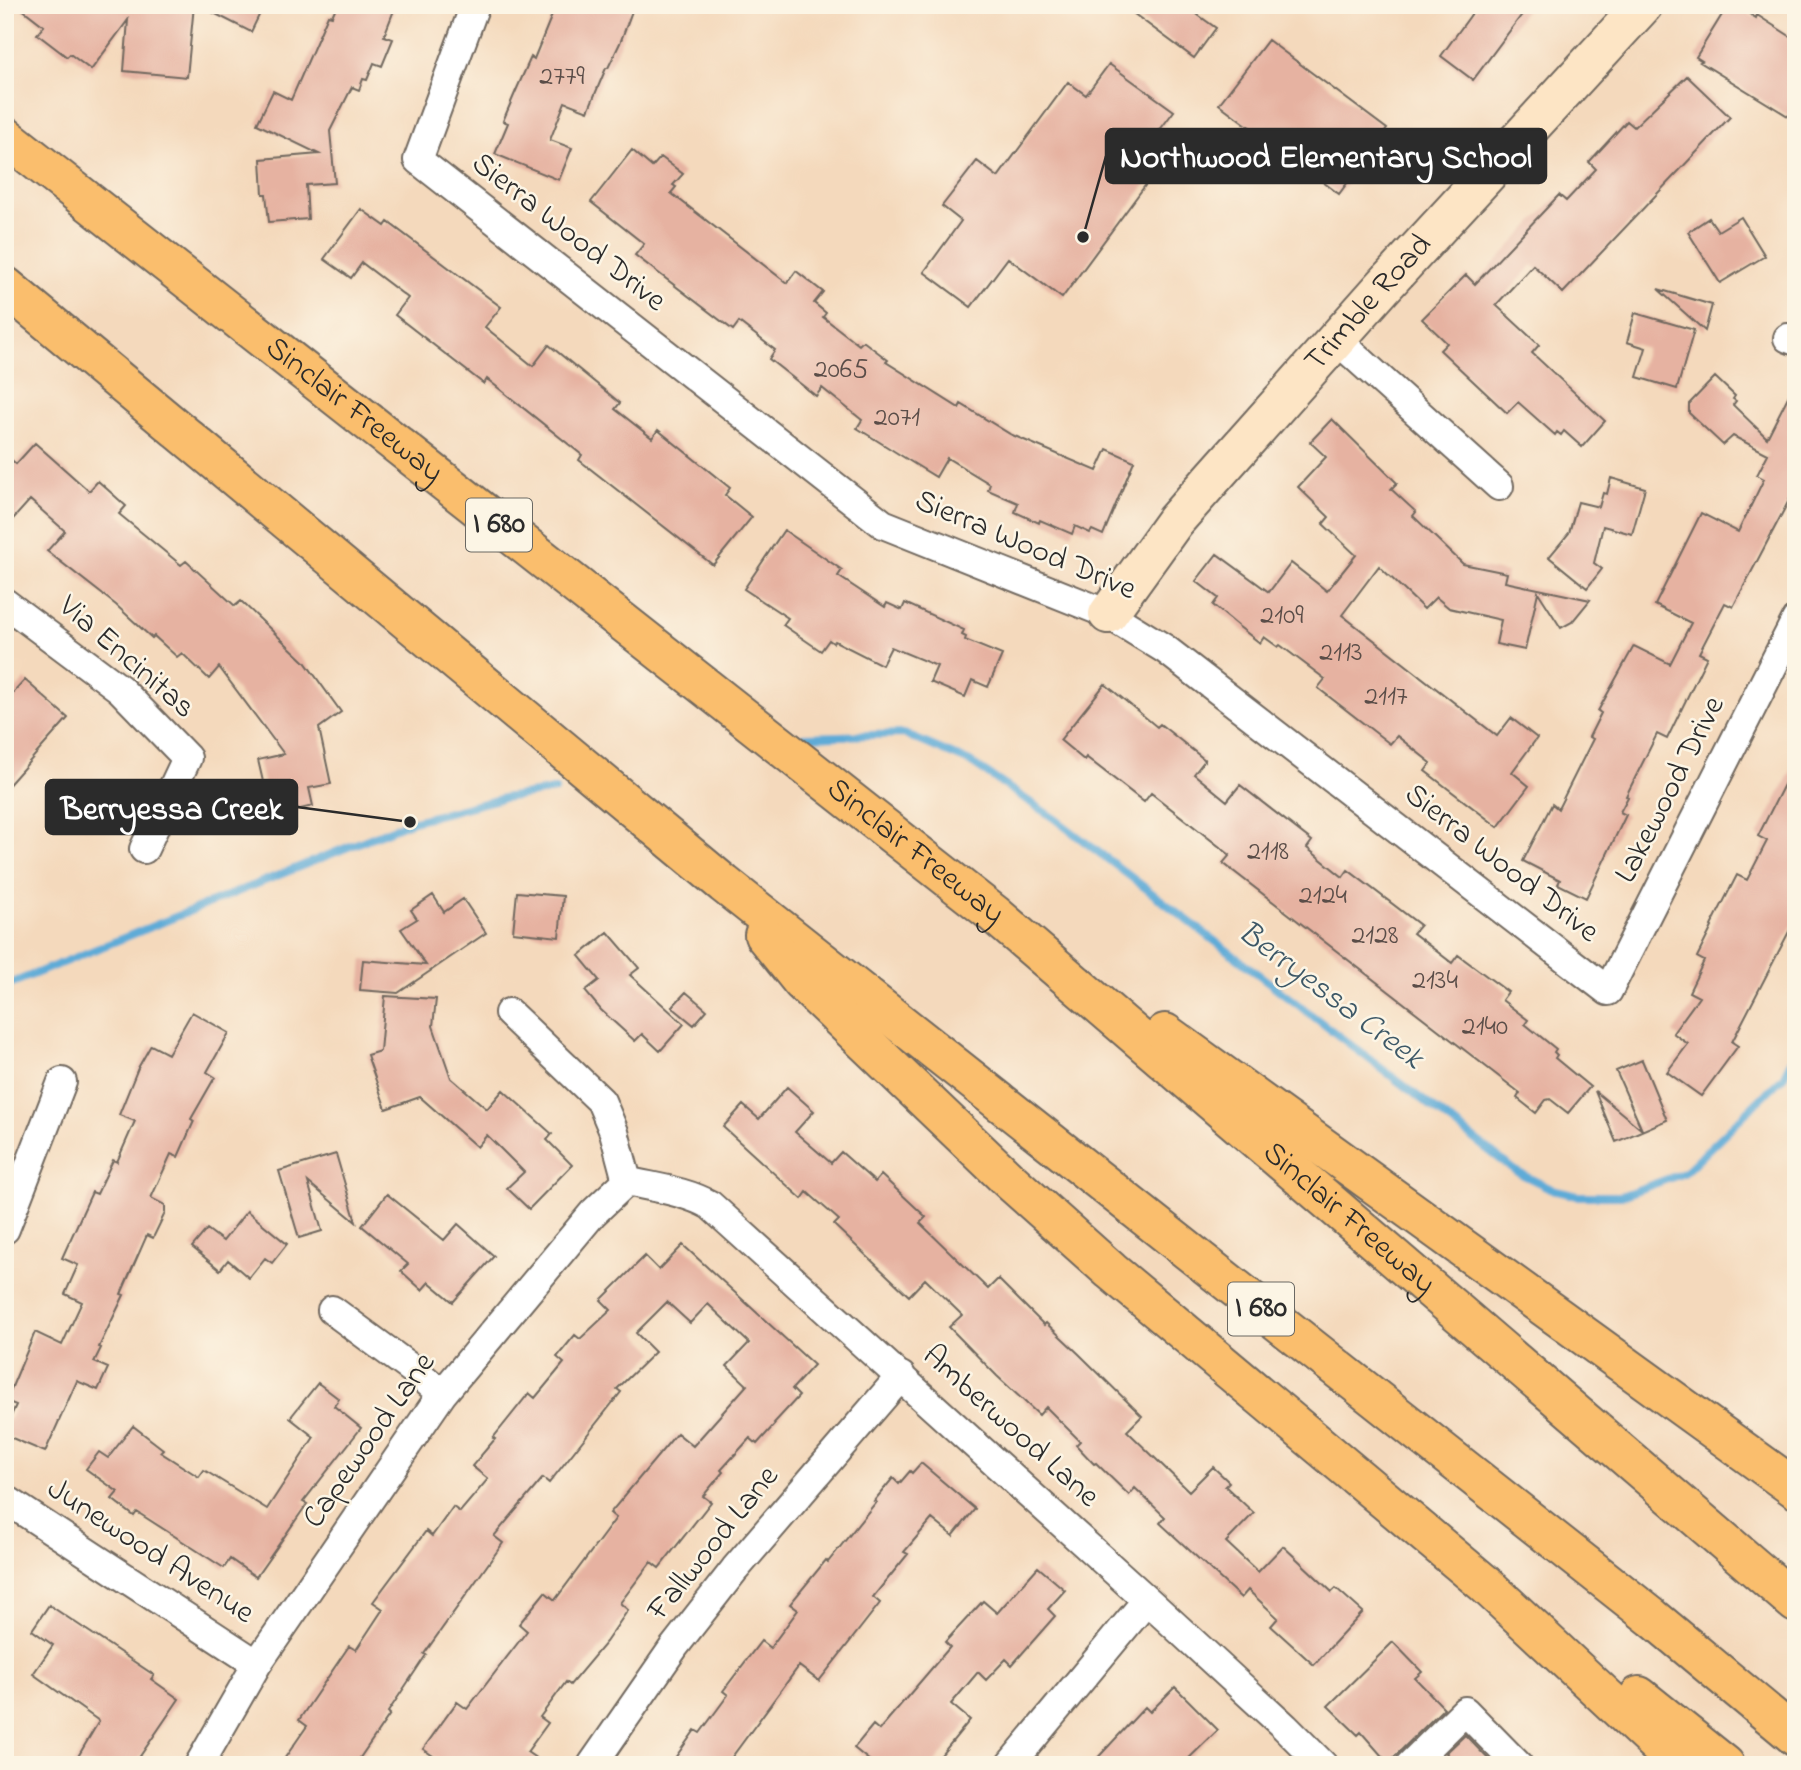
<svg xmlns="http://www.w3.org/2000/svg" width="1801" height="1770" viewBox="0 0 1801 1770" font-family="'Indie Flower',sans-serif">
	<rect width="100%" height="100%" fill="#fcf5e5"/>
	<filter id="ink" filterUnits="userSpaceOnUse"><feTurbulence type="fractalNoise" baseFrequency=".0143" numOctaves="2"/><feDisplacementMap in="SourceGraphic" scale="14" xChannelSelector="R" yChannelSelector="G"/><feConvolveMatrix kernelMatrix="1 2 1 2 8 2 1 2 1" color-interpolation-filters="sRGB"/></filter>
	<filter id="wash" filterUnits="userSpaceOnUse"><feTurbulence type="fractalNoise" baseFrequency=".00686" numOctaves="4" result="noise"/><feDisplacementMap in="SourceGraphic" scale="28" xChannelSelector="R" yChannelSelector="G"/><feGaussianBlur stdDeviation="1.57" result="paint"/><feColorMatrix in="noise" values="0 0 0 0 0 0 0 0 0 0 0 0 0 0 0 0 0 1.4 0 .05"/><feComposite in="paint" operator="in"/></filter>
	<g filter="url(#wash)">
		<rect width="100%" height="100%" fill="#f4d9bc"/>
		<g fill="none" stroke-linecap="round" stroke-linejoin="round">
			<path stroke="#5eabd7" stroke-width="8" d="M 805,737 L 904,734 L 970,762 L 1055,819 L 1517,1172 L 1556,1191 L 1578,1196 L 1621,1196 L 1684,1173 L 1783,1077 L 1796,1051
				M 5,986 L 410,822 L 503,798 L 555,790"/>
		</g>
		<g id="blocks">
			<path fill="#e6b2a1" d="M 17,5 L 194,5 L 187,77 L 124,71 L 128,20 L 91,70 L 70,54 L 67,57 L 37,34 L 44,26 Z
				M 198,5 L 264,5 L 251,32 Z
				M 337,5 L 396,5 L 384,36 L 393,39 L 382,66 L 374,63 L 367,80 L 363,79 L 359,90 L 352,87 L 330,131 L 335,183 L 306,185 L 308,219 L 269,222 L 266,194 L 263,194 L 261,159 L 319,154 L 257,124 L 273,91 L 291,100 L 328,15 L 332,16 Z
				M 556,5 L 632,5 L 630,11 L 632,11 L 620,43 L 608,68 L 606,68 L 588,111 L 565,102 L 550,140 L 572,148 L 559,180 L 495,154 L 508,123 L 503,121 L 515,93 L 531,57 L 534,59 Z
				M 1122,5 L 1184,5 L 1216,28 L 1194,58 Z
				M 1478,5 L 1529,5 L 1473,80 L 1441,56 Z
				M 1728,5 L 1735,5 L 1756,18 L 1757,15 L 1796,40 L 1796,121 L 1700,62 L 1702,61 L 1696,57 Z
				M 1268,40 L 1387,129 L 1339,194 L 1219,104 Z
				M 1109,64 L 1174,111 L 1144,151 L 1161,164 L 1062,298 L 1008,258 L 971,307 L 924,272 L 961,221 L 942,206 L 977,161 L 998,177 L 1068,82 L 1086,95 Z
				M 1687,76 L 1730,117 L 1563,293 L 1533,265 L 1496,305 L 1539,345 L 1532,353 L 1605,421 L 1582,447 L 1564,431 L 1561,435 L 1557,432 L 1555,435 L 1518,402 L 1507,413 L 1440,350 L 1447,343 L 1422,319 L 1466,275 L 1475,284 L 1559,195 L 1566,201 L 1596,169 L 1589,162 L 1627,121 L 1634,127 Z
				M 632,150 L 652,167 L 661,157 L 683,174 L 673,185 L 676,187 L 671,193 L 787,283 L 796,271 L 823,292 L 814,303 L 826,313 L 823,317 L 859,345 L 863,341 L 888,360 L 886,362 L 959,408 L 961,404 L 1010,434 L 1097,471 L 1107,449 L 1134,461 L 1103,535 L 1092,530 L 1090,533 L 1075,526 L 1072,534 L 1040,520 L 1039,523 L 1015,512 L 1018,503 L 988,490 L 990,484 L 947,458 L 936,477 L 913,463 L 857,428 L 862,420 L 822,388 L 816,396 L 769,359 L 775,350 L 739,322 L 733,330 L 635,255 L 644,244 L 591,202 Z
				M 361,209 L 385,226 L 388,222 L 501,307 L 485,327 L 533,366 L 549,345 L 620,403 L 615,409 L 652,438 L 658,430 L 730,488 L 725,495 L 752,517 L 713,565 L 579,460 L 582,455 L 487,379 L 484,384 L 395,315 L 408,298 L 362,263 L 351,278 L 324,259 Z
				M 1741,217 L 1765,256 L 1720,283 L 1688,232 L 1709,218 L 1718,231 Z
				M 1658,289 L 1712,305 L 1705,331 Z
				M 1635,313 L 1694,330 L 1677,389 L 1637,377 L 1646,348 L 1627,342 Z
				M 1715,377 L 1735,396 L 1733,399 L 1736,401 L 1733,405 L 1767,438 L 1796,381 L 1796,487 L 1733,607 L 1725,603 L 1699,653 L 1707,657 L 1667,739 L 1657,734 L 1626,796 L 1628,797 L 1620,812 L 1626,815 L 1586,898 L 1558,884 L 1560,880 L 1523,861 L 1552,804 L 1558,809 L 1593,739 L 1589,737 L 1601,713 L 1598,711 L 1634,646 L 1670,664 L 1691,623 L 1655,605 L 1701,513 L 1738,532 L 1764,479 L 1757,475 L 1768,454 L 1733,436 L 1723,445 L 1689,413 L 1689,404 Z
				M 1332,419 L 1397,483 L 1391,489 L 1416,512 L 1413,516 L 1463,564 L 1507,573 L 1505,582 L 1590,600 L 1572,622 L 1561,628 L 1538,592 L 1525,650 L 1496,644 L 1501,620 L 1449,608 L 1436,597 L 1424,609 L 1379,566 L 1342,615 L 1497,736 L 1511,718 L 1537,738 L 1512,772 L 1529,786 L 1498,827 L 1425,771 L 1431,763 L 1397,736 L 1390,744 L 1318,688 L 1325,679 L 1280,645 L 1278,647 L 1264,637 L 1260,643 L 1238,626 L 1213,605 L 1218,598 L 1196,581 L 1217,554 L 1269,592 L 1291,563 L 1327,591 L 1356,555 L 1323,524 L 1329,517 L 1298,487 L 1326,457 L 1310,442 Z
				M 35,443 L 89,491 L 98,481 L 126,506 L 119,514 L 181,565 L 186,561 L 235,606 L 241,601 L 305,662 L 341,712 L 319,728 L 331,784 L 309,788 L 313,806 L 271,816 L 258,760 L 284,754 L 219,667 L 209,679 L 182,653 L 177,657 L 154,636 L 152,638 L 116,605 L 47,551 L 65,531 L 30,500 L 5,528 L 5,454 L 16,464 Z
				M 1611,478 L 1645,488 L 1632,534 L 1603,526 L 1594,563 L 1602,569 L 1587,588 L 1549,557 L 1569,533 L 1578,502 L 1599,507 L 1603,493 L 1607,494 Z
				M 784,530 L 842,570 L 838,576 L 885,607 L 887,603 L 902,610 L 905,603 L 964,630 L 962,635 L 966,637 L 965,640 L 1002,655 L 988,687 L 972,680 L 965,697 L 930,682 L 937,666 L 891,647 L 882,665 L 835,641 L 833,643 L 829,640 L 821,651 L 783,625 L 788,618 L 744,589 Z
				M 25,680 L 68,718 L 5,789 L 5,702 Z
				M 1105,684 L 1157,727 L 1160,724 L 1205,760 L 1194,774 L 1227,801 L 1240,785 L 1312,841 L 1307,848 L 1343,877 L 1348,870 L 1420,925 L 1413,933 L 1452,963 L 1458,955 L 1508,992 L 1502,1000 L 1528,1020 L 1525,1024 L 1556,1049 L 1554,1052 L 1557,1055 L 1555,1058 L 1590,1087 L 1568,1113 L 1550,1099 L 1546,1100 L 1536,1113 L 1517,1098 L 1520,1093 L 1223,863 L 1230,855 L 1151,793 L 1144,802 L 1086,757 L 1084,760 L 1060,740 Z
				M 1796,761 L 1796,918 L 1732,1042 L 1738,1046 L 1701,1096 L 1667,1072 L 1688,1044 L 1673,1033 L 1699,997 L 1689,992 L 1704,961 L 1697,957 L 1712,927 L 1711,926 L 1737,875 L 1747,880 L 1767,841 L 1758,836 Z
				M 517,892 L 563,896 L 559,937 L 513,932 Z
				M 433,895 L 444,912 L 463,899 L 486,933 L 398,993 L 360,990 L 363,960 L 426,965 L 401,929 L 417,919 L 411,910 Z
				M 608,932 L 639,968 L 630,975 L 684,1024 L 660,1051 L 642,1034 L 635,1041 L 601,1010 L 585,991 L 599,980 L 579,956 Z
				M 686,992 L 707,1010 L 694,1025 L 672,1007 Z
				M 385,996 L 436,999 L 433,1026 L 451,1078 L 487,1109 L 503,1090 L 552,1134 L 547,1140 L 572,1165 L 529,1209 L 507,1188 L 524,1172 L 487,1135 L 477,1147 L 420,1097 L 386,1109 L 367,1055 L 380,1051 Z
				M 192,1012 L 229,1033 L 207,1072 L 215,1077 L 191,1119 L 194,1121 L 178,1157 L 171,1154 L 151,1198 L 165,1205 L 165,1213 L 153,1238 L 147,1235 L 121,1294 L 124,1295 L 99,1347 L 101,1348 L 94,1362 L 108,1368 L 98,1390 L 77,1381 L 45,1452 L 5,1435 L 5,1429 L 16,1405 L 6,1401 L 35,1332 L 62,1345 L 82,1302 L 65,1294 L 78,1265 L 62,1258 L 92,1192 L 97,1194 L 113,1160 L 117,1162 L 135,1121 L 119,1115 L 138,1068 L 151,1045 L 168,1054 Z
				M 1642,1060 L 1667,1120 L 1616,1142 L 1595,1091 L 1642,1130 L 1616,1071 Z
				M 787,1087 L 814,1111 L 795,1132 L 831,1163 L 841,1152 L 875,1182 L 881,1175 L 926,1217 L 920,1223 L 988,1289 L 998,1279 L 1044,1325 L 1046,1323 L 1079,1354 L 1142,1416 L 1127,1431 L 1189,1491 L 1213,1467 L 1229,1482 L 1225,1486 L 1254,1513 L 1226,1542 L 1258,1572 L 1283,1546 L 1332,1592 L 1336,1588 L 1363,1612 L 1314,1665 L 1271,1626 L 1278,1618 L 1248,1590 L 1241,1598 L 1160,1523 L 1165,1517 L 1135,1488 L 1129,1495 L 1096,1463 L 1094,1464 L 1076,1445 L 1080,1441 L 1046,1407 L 1039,1415 L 997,1376 L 949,1327 L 962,1315 L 925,1279 L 909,1296 L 834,1225 L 839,1220 L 807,1192 L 802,1199 L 723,1127 L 743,1105 L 759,1119 Z
				M 336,1154 L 356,1222 L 308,1182 L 322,1231 L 299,1238 L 279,1171 Z
				M 387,1194 L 444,1240 L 458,1224 L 494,1256 L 453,1302 L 429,1282 L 422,1290 L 401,1271 L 408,1264 L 362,1226 Z
				M 247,1211 L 287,1244 L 272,1263 L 265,1258 L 249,1278 L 228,1260 L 220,1270 L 192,1247 L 207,1229 L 223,1241 Z
				M 683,1245 L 814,1365 L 792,1389 L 799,1396 L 774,1423 L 775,1424 L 757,1444 L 750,1438 L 721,1470 L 723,1472 L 703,1496 L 711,1502 L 659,1568 L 651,1562 L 620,1603 L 628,1610 L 606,1642 L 570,1685 L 566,1682 L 540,1717 L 548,1723 L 527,1752 L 546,1765 L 446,1765 L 423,1749 L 457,1702 L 467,1709 L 527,1631 L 519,1624 L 545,1592 L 555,1600 L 616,1518 L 610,1513 L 677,1433 L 693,1446 L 747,1385 L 727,1366 L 749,1343 L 708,1304 L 690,1323 L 667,1302 L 636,1333 L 655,1352 L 617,1389 L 621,1392 L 549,1483 L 543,1478 L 494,1536 L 503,1543 L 424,1654 L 426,1655 L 388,1712 L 390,1714 L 355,1765 L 280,1765 L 307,1726 L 299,1720 L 349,1646 L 356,1650 L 383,1609 L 373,1602 L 426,1531 L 432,1536 L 453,1507 L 460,1512 L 488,1479 L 472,1466 L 495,1439 L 493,1438 L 529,1393 L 535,1398 L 564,1363 L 557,1357 L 575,1335 L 580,1339 L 611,1310 L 601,1300 L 645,1256 L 659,1270 Z
				M 318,1383 L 339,1399 L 334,1406 L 361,1428 L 303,1502 L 307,1504 L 256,1577 L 230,1559 L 224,1568 L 137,1512 L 134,1516 L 112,1499 L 118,1492 L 86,1469 L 99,1452 L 108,1458 L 133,1426 L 163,1449 L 160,1452 L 199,1477 L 204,1470 L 267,1509 L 314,1437 L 290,1418 Z
				M 921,1463 L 975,1509 L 953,1536 L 932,1519 L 904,1552 L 908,1554 L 873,1597 L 880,1603 L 819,1681 L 799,1666 L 726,1765 L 670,1765 L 695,1730 L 700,1733 L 728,1695 L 723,1691 L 761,1641 L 770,1648 L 798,1610 L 790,1604 L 826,1560 L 828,1562 L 876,1502 L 874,1501 L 893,1478 L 899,1484 L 910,1471 L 912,1473 Z
				M 1038,1567 L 1065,1590 L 1048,1609 L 1055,1616 L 1012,1665 L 1006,1659 L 986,1680 L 978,1672 L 951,1704 L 970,1720 L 933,1765 L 875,1765 L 854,1748 L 873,1725 L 879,1730 L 950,1647 L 945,1642 L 983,1601 L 997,1613 Z
				M 49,1605 L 154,1675 L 151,1679 L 179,1699 L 134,1765 L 73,1765 L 99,1721 L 33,1674 L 53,1645 L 32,1630 Z
				M 1393,1642 L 1422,1672 L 1415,1678 L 1444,1708 L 1388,1763 L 1361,1732 L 1358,1735 L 1328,1706 Z
				M 1175,1687 L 1218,1730 L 1182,1765 L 1091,1765 L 1145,1707 L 1150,1712 Z
				M 1465,1735 L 1494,1765 L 1458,1765 L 1446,1753 Z"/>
		</g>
	</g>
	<g filter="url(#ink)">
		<use href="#blocks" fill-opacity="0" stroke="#71685e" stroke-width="2"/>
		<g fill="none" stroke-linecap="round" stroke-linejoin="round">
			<defs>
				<path id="street" d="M 475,5 L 418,160 L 883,524 L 1108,614 L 1165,649 L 1608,991 L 1796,620
					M 1788,338 L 1796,341
					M 1336,339 L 1499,486
					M 5,603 L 120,689 L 187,758 L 144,849
					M 509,1013 L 601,1101 L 614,1132 L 627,1181
					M 627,1181 C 655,1188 685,1191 710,1205 L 1147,1600 L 1285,1727 L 1323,1765
					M 5,1229 L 62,1082
					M 332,1310 L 416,1372 L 442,1394
					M 5,1499 L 257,1664
					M 199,1765 L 257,1664 L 442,1394 L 593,1213 L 627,1181
					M 592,1765 L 674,1647 L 735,1569 L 901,1376
					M 1010,1765 L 1147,1600
					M 1410,1765 L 1465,1711 L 1518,1765"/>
				<g id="secondary">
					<path id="s1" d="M 1108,614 L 1175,521 L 1212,479 L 1382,288 L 1643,5"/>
				</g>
				<g id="highway">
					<path id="s2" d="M 5,136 L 994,914 L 1796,1603"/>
					<path d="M 5,286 L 724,884 L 1653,1618 L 1796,1737"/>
					<path d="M 764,935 L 802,982 L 1008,1179 L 1111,1271 L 1485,1584 L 1679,1765"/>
					<path d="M 1165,1033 L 1796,1489"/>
					<path d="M 1639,1696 L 1725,1765"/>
				</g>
			</defs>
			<use href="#street" stroke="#71685e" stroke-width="32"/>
			<use href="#secondary" stroke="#71685e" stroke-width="42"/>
			<use href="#highway" stroke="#71685e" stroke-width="42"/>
			<use href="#street" stroke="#fff" stroke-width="28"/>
			<use href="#secondary" stroke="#fde5c5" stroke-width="38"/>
			<use href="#highway" stroke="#fabe6d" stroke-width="38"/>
		</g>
	</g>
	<g text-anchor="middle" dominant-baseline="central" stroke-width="5" stroke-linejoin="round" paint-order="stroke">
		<g font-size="28" fill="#5a4d48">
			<text x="562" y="77">2779</text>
			<text x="841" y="370">2065</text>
			<text x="897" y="418">2071</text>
			<text x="1282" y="616">2109</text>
			<text x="1341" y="653">2113</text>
			<text x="1386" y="697">2117</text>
			<text x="1268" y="852">2118</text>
			<text x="1323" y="896">2124</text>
			<text x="1375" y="936">2128</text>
			<text x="1435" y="981">2134</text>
			<text x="1485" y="1027">2140</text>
		</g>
		<g fill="#fcf5e5" stroke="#6a6863" stroke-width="2">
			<rect x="466" y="498.5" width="66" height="53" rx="5"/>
			<rect x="1228" y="1282.5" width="66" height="53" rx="5"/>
		</g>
		<g font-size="30" font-weight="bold" fill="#2b2b2b">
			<text x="499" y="525">I 680</text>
			<text x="1261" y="1309">I 680</text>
		</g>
		<g font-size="32" fill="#2b2b2b" stroke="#fcf5e5">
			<text transform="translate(568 233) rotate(38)">Sierra Wood Drive</text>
			<text stroke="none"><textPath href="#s1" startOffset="406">Trimble Road</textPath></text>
			<text stroke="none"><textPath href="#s2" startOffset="444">Sinclair Freeway</textPath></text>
			<text transform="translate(1025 546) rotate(23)">Sierra Wood Drive</text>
			<text transform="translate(126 658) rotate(41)">Via Encinitas</text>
			<text transform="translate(1671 790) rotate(-63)">Lakewood Drive</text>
			<text stroke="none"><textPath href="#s2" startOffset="1158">Sinclair Freeway</textPath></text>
			<text transform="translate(1501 864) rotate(38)">Sierra Wood Drive</text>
			<text stroke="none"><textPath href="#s2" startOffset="1726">Sinclair Freeway</textPath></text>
			<text transform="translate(1010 1427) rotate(42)">Amberwood Lane</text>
			<text transform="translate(370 1441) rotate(-55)">Capewood Lane</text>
			<text transform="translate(714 1544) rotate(-51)">Fallwood Lane</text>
			<text transform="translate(150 1552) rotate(33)">Junewood Avenue</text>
		</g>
		<g font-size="33" font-style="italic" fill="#3d5867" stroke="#fcf5e5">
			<text transform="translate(1330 996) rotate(37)">Berryessa Creek</text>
		</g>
	</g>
	<path fill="none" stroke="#2b2b2b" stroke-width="2.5" d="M1083 237L1106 156M410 822L297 807"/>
	<g fill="#2b2b2b" stroke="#fcf5e5" stroke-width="2.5">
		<circle cx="1083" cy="237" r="7"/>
		<circle cx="410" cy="822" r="7"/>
	</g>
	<g fill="#2b2b2b" stroke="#2b2b2b" stroke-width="2.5">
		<rect x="1106" y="129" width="440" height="54" rx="7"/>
		<rect x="46" y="780" width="251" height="54" rx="7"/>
	</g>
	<g font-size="33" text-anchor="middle" font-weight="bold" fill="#fff">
		<text x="1326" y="167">Northwood Elementary School</text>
		<text x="172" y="819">Berryessa Creek</text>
	</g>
	<rect width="1801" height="1770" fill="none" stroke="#fcf5e5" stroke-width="28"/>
</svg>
